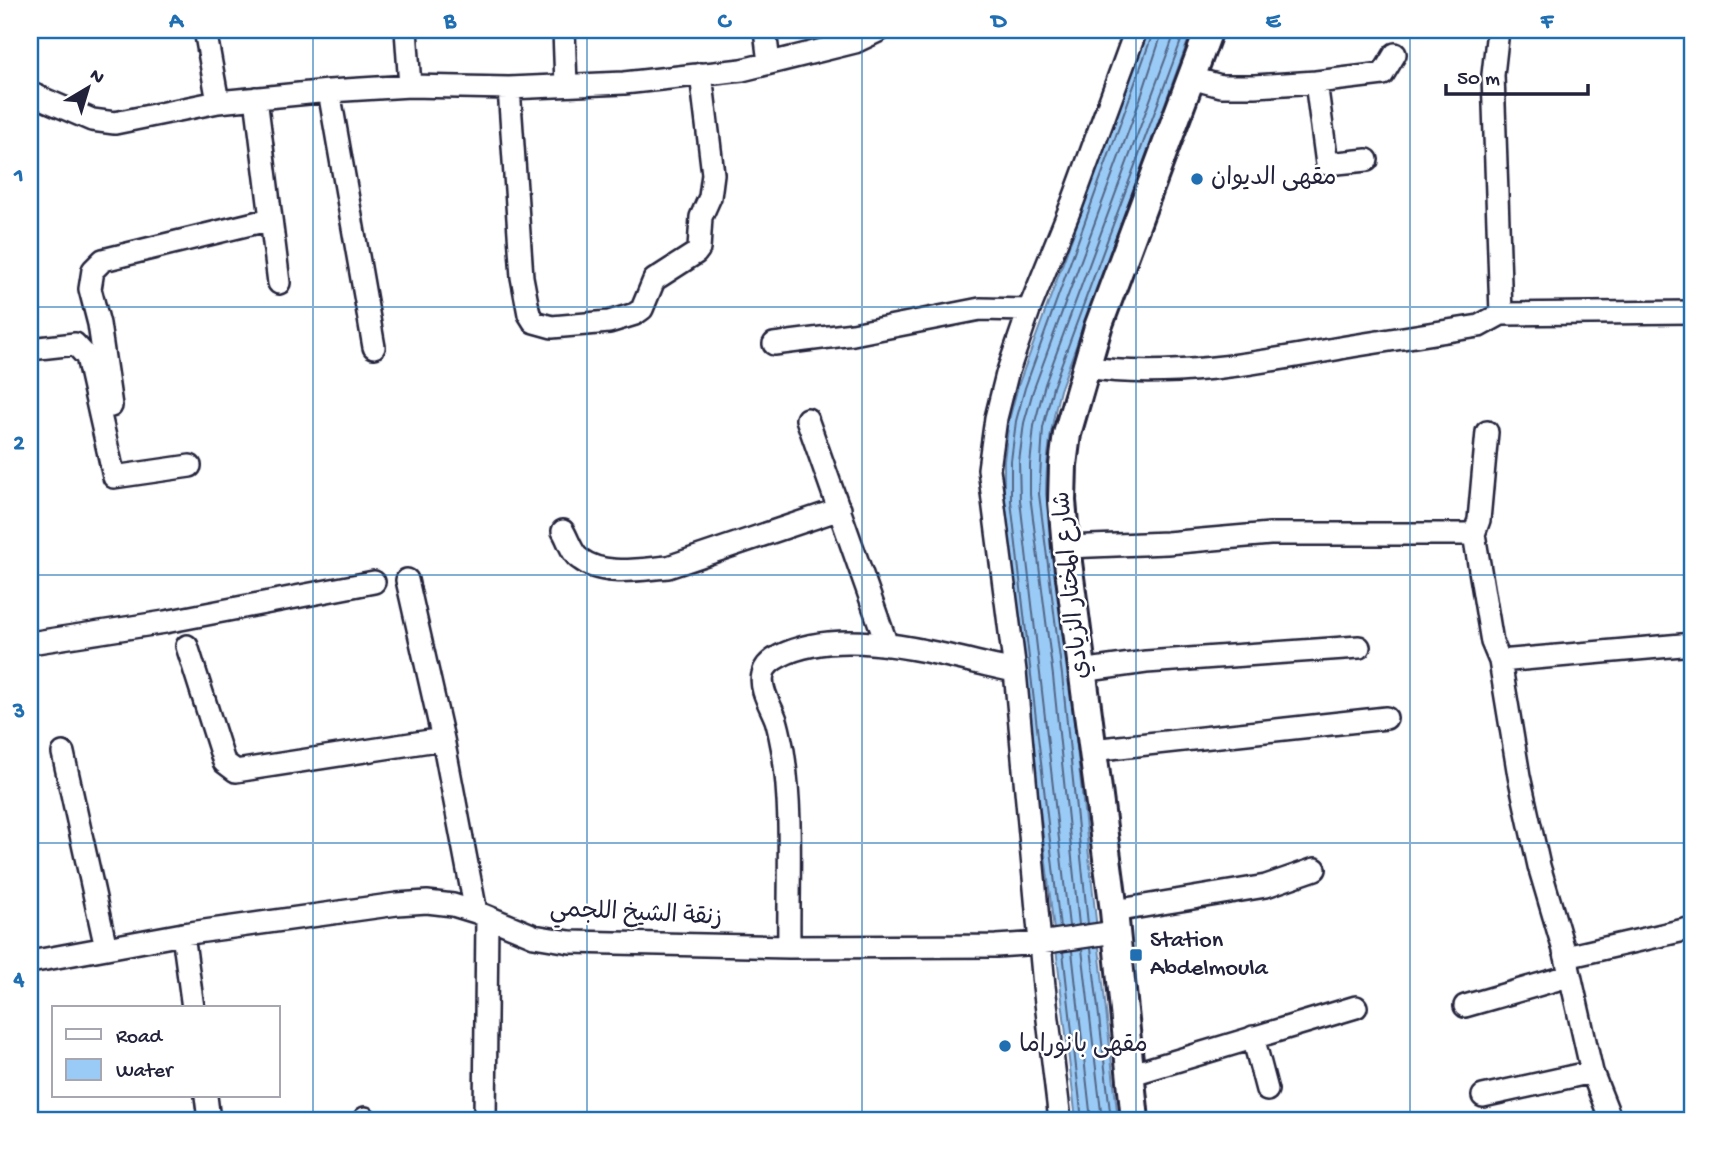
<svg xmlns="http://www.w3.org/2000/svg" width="1723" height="1150" viewBox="0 0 1723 1150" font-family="'Gochi Hand','Playpen Sans Arabic',sans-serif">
	<rect width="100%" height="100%" fill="#fff"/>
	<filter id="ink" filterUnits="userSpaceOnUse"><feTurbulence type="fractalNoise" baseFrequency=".0143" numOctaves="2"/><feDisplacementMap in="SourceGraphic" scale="14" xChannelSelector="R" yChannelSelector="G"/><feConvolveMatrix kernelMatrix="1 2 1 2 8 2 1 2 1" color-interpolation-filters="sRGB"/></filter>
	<g filter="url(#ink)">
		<path fill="#9acbf6" stroke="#6a87ab" stroke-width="2" d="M 1148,30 L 1192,30 L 1060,390 C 1051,425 1046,457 1046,494 L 1069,675 L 1118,1120 L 1076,1120 L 1004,501 L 1004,461 L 1009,420 L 1018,386 Z"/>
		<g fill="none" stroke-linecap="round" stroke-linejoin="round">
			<path stroke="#526686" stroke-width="2" d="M 1088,924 L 1062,675 L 1039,494 L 1043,428 L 1053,387 L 1185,30
				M 1079,925 L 1053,676 L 1030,495 L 1030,465 L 1034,426 L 1045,384 L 1176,30
				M 1069,926 L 1020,500 L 1019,462 L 1024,423 L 1033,391 L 1142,94 L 1163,30
				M 1060,928 L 1011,501 L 1011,461 L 1016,421 L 1025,388 L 1154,30
				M 1091,948 L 1111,1120
				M 1082,949 L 1102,1120
				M 1072,951 L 1091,1120
				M 1063,952 L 1082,1120"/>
			<defs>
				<path id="minor" d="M 205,30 L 218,102
					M 406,30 L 410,86
					M 564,30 L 566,85
					M 765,30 L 769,63
					M 1191,78 L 1221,86 L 1255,86 L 1316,82 L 1327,164 L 1367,160
					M 1316,82 L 1383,74 L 1395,54
					M 509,88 L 522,277 L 529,314 L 534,322 L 552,327 L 609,322 L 635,314 L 642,309 L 654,280 L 696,253 L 699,249 L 701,217 L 710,197 L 713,174 L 701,74
					M 329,91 L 374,347
					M 30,95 L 34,95 L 92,120 L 115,123 L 218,102 L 329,91 L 410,86 L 509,88 L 624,83 L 742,70 L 855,42 L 880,30
					M 256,98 L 279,283
					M 1501,314 L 1693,312
					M 774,344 L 853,334 L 980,309 L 1029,310
					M 30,349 L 75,344 L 87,357 L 114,477 L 190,466
					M 1086,367 C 1169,381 1269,361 1352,346 C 1394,339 1437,333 1479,326 L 1501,314 L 1493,75 L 1498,30
					M 111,406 L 99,324 L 90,289 L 93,270 L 103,260 L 271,219
					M 807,419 L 887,645
					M 1487,432 L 1479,520 L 1474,534 L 1492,642 L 1500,661 L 1519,776 L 1539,866 L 1566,957 L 1592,1072 L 1611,1120
					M 563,531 C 568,539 572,554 580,559 C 603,577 641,569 668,567 L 840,509
					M 1066,547 L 1167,543 L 1270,534 L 1474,534
					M 407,580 L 443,739 L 476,912
					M 30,643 L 165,622 L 374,582
					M 187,646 L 224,762 L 236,771 L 443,739
					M 1500,661 L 1693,644
					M 1081,671 L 1146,662 L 1359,647
					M 1092,750 L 1386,718
					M 63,753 L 106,948
					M 1114,911 L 1266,886 L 1315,869
					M 183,934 L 193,1008
					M 789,947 C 788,883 793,815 783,751 C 781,741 779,729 776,720 C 771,706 759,689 763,674 C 765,665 772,660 780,656 C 846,623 946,657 1015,671
					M 1566,957 L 1693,928
					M 30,962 L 183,934 L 397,904 L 427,902 L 453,905 L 476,912 L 534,936 L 570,942 L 789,947 L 996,946 L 1040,943 L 1115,932
					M 1465,1006 L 1569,976
					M 1253,1037 L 1267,1090
					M 1129,1075 L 1356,1007
					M 206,1096 L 209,1120
					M 1483,1096 L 1592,1072
					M 365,1118 L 365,1120
					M 485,1120 L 487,917
					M 1060,1120 L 1044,986 L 1015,671 L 989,469 L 996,418 L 1007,374 L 1029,310 L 1072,204 L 1136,30"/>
				<path id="major" d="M 1135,1120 L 1114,911 L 1066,547 L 1062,501 L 1063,465 L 1067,434 L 1098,327 L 1209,30"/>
			</defs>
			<use href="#minor" stroke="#22223b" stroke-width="26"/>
			<use href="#major" stroke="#22223b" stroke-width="32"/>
			<use href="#minor" stroke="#fff" stroke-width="21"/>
			<use href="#major" stroke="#fff" stroke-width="26"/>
		</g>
	</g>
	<path fill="none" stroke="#1f6fb2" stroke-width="2" stroke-opacity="0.55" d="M 313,30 L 313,1120M 587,30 L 587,1120M 862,30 L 862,1120M 1136,30 L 1136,1120M 1410,30 L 1410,1120M 30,307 L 1693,307M 30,575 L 1693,575M 30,843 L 1693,843"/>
	<g fill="#1f6fb2" stroke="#fff" stroke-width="2.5">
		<circle cx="1197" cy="179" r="7"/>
		<rect x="1129" y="948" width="14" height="14" rx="3.5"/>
		<circle cx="1005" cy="1046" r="7"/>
	</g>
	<g text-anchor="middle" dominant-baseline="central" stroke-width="5" stroke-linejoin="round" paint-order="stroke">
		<g font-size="24" fill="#22223b" stroke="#fff" text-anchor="start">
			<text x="1211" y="179">مقهى الديوان</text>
			<text x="1150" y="941">Station<tspan x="1150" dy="28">Abdelmoula</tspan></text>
			<text x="1019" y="1046">مقهى بانوراما</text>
		</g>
		<g font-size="24" fill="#22223b" stroke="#fff">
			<text transform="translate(1073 585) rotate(-96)">شارع المختار الزيادي</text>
			<text transform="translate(636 915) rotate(3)">زنقة الشيخ اللجمي</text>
		</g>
	</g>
	<rect width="1723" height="1150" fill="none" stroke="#fff" stroke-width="77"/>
	<rect x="52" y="1006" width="228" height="91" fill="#ffffff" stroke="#a7a7b1" stroke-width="2"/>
	<rect x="66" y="1029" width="35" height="10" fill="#ffffff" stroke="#a7a7b1" stroke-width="2"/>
	<text x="116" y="1042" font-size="21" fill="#22223b">Road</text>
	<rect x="66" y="1059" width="35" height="21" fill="#9acbf6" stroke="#a7a7b1" stroke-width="2"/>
	<text x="116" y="1076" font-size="21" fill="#22223b">Water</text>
	<g transform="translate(88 88) rotate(38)" stroke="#ffffff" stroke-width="5" paint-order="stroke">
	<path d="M0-5L12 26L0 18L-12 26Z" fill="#22223b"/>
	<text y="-10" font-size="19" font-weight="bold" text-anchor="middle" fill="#22223b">N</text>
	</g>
	<path d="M1446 84v10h142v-10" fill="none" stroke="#22223b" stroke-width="3.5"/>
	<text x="1457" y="84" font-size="21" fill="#22223b" stroke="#ffffff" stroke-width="5" paint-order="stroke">50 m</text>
	<rect x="38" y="38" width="1646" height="1074" fill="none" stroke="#1f6fb2" stroke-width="2.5"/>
	<g font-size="23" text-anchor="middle" font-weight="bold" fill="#1f6fb2">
		<text x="176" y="27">A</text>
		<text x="450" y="27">B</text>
		<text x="724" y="27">C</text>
		<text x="999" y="27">D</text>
		<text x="1273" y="27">E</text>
		<text x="1547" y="27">F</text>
		<text x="19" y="181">1</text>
		<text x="19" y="449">2</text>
		<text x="19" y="717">3</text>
		<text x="19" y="985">4</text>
	</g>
</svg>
